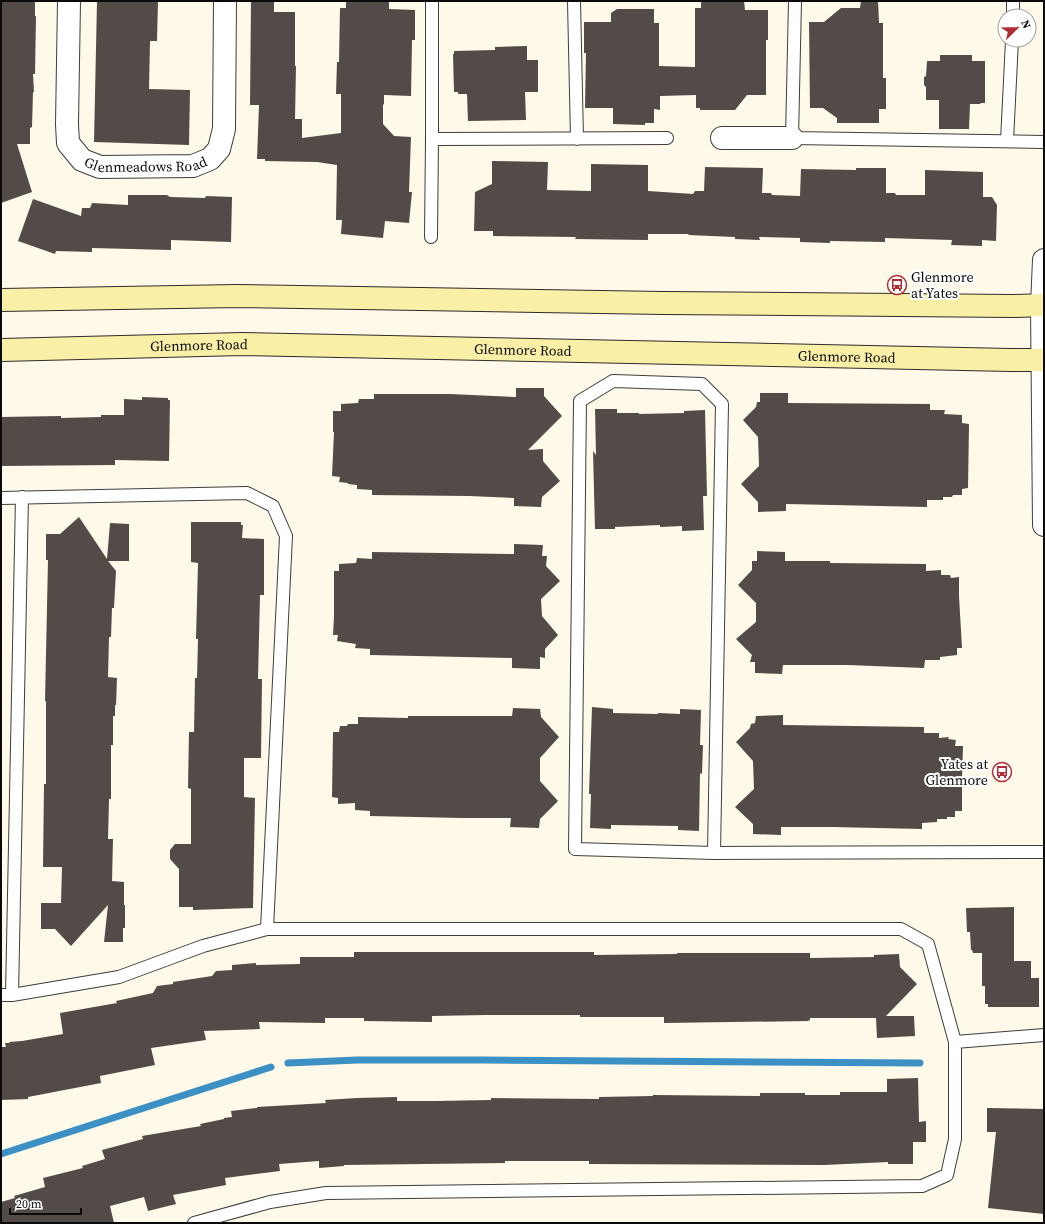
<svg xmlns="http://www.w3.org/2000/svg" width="1045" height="1224" viewBox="0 0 1045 1224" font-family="'Source Serif 4',serif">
	<rect width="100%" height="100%" fill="#fef9e8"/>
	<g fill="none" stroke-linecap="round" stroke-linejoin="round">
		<path stroke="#3c90c4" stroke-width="7" d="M 288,1063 L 357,1060 L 481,1060 L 920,1063
			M 1,1154 L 271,1067"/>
	</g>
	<path fill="#524b47" d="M 1,1 L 35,1 L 35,16 L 36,16 L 35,74 L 33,74 L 34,92 L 33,92 L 32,127 L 30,128 L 30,144 L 17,144 L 32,192 L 1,203 Z
		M 97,1 L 158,1 L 157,41 L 150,41 L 149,89 L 190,90 L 189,145 L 94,142 Z
		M 251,1 L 274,1 L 274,12 L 295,12 L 295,66 L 296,66 L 295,119 L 302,119 L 302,138 L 341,133 L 341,94 L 336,94 L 337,62 L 339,62 L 340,8 L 346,8 L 346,1 L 389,1 L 389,9 L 415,10 L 415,40 L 412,40 L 411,96 L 384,95 L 384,104 L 383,105 L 383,124 L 394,136 L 411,137 L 409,192 L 412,192 L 409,223 L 385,221 L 383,238 L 341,234 L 342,220 L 336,220 L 337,165 L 317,162 L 265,161 L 265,159 L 257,159 L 259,105 L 250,105 Z
		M 701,1 L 744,1 L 745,10 L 768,10 L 768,40 L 766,40 L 766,95 L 747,95 L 735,110 L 700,110 L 700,108 L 696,108 L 696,95 L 660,96 L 660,110 L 654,109 L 654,123 L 645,123 L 645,125 L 613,124 L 613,108 L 585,108 L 586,53 L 584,53 L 584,22 L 611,22 L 611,13 L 617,9 L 654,9 L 654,23 L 659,23 L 659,66 L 695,67 L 695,8 L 701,8 Z
		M 861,1 L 878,1 L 879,23 L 883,23 L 883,78 L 886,78 L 886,109 L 879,109 L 879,123 L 837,123 L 837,118 L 823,108 L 810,108 L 809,22 L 824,22 L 841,8 L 860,8 Z
		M 527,46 L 527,60 L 538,60 L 538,92 L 525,92 L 526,120 L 468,121 L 467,94 L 458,94 L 458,92 L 454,92 L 453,54 L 454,54 L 454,51 L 495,50 L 495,47 Z
		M 940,55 L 972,55 L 972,61 L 985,61 L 985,103 L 981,103 L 980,104 L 970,104 L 969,129 L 939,129 L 939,100 L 926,100 L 926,87 L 924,85 L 924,77 L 926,76 L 927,61 L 940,61 Z
		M 492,161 L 548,162 L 547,190 L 591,191 L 591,164 L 648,165 L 648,191 L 693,194 L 695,191 L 704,191 L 705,167 L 763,168 L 762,193 L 771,193 L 772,195 L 800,196 L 801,169 L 856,170 L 856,168 L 886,168 L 886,193 L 895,193 L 896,195 L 925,195 L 925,170 L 983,172 L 983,197 L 992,197 L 997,205 L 996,241 L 982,240 L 982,246 L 951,245 L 952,240 L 885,238 L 885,242 L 830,241 L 830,243 L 800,242 L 800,238 L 759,237 L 760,240 L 735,239 L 735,237 L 688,235 L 689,234 L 648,234 L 648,240 L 575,239 L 576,237 L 493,236 L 493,231 L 474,231 L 475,192 L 492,184 Z
		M 128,195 L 167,195 L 170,197 L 205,198 L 206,196 L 232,197 L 231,242 L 171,240 L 171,250 L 92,248 L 92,252 L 56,251 L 55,254 L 18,241 L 33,199 L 81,216 L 82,208 L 90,208 L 92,203 L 128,205 Z
		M 516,388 L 544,388 L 544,396 L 562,416 L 528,450 L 543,449 L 543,461 L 560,481 L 542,497 L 541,507 L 514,506 L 514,498 L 469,496 L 372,495 L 372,490 L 357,489 L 357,485 L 348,484 L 348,483 L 339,482 L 340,477 L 332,476 L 334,432 L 333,432 L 333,411 L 341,411 L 341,404 L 358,403 L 359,399 L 374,399 L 374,394 L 450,394 L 516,397 Z
		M 760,393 L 788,393 L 788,403 L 930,404 L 930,410 L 945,410 L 944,414 L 962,415 L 962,423 L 969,424 L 968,488 L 962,489 L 962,495 L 953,495 L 952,497 L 943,497 L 943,500 L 927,500 L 927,507 L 786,504 L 786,511 L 758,512 L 758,502 L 741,484 L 759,466 L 758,437 L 743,420 L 756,407 L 757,402 L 760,402 Z
		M 142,397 L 168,398 L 168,400 L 170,400 L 169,461 L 115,460 L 115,465 L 1,466 L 1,417 L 61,416 L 61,418 L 101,417 L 101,415 L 124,415 L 124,399 L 142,400 Z
		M 595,409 L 617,409 L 617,413 L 639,413 L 639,414 L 684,413 L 684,411 L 705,410 L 707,496 L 703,496 L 704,530 L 682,531 L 682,526 L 660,527 L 660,525 L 615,527 L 615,529 L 595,529 L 593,451 L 596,455 Z
		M 79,517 L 107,559 L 110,523 L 129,524 L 129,561 L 108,561 L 116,571 L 114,608 L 112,608 L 111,637 L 109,637 L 108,677 L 117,678 L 116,705 L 115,705 L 115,716 L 113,716 L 113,745 L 111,745 L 111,799 L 109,799 L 108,839 L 113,839 L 112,881 L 124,882 L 124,905 L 125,905 L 125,928 L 123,928 L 123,942 L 104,942 L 108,905 L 71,946 L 55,929 L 41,929 L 41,903 L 61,903 L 62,867 L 43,867 L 44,784 L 46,784 L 46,701 L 45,701 L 48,560 L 46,560 L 46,534 L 60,534 Z
		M 191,522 L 241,522 L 241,525 L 243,525 L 242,538 L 264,539 L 264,595 L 260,595 L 258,679 L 262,679 L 261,758 L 244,758 L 244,797 L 255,798 L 253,908 L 193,910 L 193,907 L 179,907 L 179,869 L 170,859 L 170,850 L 175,844 L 191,844 L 191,789 L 188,788 L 189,732 L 194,732 L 195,678 L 197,678 L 198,639 L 196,639 L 198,563 L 191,562 Z
		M 514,544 L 543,545 L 542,556 L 547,556 L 546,566 L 560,581 L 541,599 L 542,616 L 558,635 L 545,649 L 545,658 L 540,657 L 540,669 L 512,668 L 512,658 L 370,655 L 370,649 L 355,648 L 356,644 L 337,641 L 338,635 L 333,635 L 334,616 L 334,571 L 339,571 L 339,564 L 356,563 L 357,558 L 372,559 L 372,552 L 514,554 Z
		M 757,551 L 785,552 L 785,561 L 830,561 L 830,563 L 926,564 L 926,571 L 941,570 L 941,575 L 950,575 L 951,578 L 959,577 L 959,596 L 962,648 L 957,648 L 957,655 L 940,657 L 940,660 L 925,660 L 924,668 L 848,665 L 783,665 L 782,674 L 755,673 L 755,662 L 750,662 L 752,655 L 736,639 L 756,622 L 756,603 L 738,585 L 752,570 L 752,561 L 757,561 Z
		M 592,707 L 613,709 L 613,713 L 658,714 L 658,713 L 680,714 L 680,709 L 701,710 L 700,745 L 703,745 L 702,774 L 700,773 L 699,831 L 678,830 L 678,826 L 611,825 L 611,829 L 590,828 L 591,794 L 589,794 Z
		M 513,708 L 540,709 L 541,717 L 559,737 L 540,758 L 540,781 L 558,801 L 540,819 L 539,828 L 510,827 L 511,818 L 462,818 L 370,816 L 370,811 L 355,810 L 355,803 L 338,804 L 338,798 L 332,797 L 333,732 L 339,732 L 340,726 L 347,726 L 348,724 L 358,724 L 358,717 L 408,718 L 408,716 L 512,716 Z
		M 783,715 L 783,725 L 924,727 L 924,733 L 939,733 L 939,738 L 949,737 L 948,739 L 956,740 L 955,746 L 963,746 L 962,779 L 962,811 L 955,811 L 955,817 L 947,817 L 947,819 L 937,819 L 937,822 L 922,823 L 922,829 L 833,827 L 781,827 L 781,835 L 753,834 L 753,824 L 735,807 L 754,789 L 753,761 L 736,742 L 750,728 L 751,724 L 755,723 L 756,716 Z
		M 1014,907 L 1014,961 L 1031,961 L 1031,978 L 1039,978 L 1039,1007 L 988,1007 L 988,1004 L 985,1004 L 985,986 L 982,986 L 982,953 L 973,953 L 972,950 L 971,950 L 970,932 L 967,932 L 966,908 Z
		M 354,952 L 594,952 L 594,955 L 677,954 L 677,953 L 810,953 L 810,958 L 874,957 L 874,955 L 899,954 L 900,967 L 917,984 L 886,1016 L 914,1016 L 915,1036 L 877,1038 L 876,1018 L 810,1018 L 810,1020 L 808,1021 L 664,1023 L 664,1017 L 580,1017 L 580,1015 L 486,1015 L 432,1016 L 432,1022 L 364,1021 L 364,1018 L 325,1018 L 325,1023 L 259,1022 L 260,1029 L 204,1031 L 206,1040 L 151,1048 L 155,1065 L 100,1076 L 101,1083 L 28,1097 L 28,1099 L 1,1100 L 1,1047 L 6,1047 L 5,1043 L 10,1043 L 9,1042 L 22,1041 L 63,1034 L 60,1013 L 117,1003 L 116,1001 L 153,993 L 157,986 L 173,984 L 173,982 L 212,976 L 216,971 L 232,970 L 232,965 L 256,963 L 256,965 L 300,964 L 300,957 L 354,957 Z
		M 918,1078 L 919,1122 L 926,1121 L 926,1142 L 913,1142 L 913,1164 L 888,1164 L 888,1162 L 824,1165 L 589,1164 L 589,1161 L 505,1161 L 505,1163 L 344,1165 L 344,1166 L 319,1168 L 319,1161 L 279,1164 L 280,1171 L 225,1178 L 226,1185 L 173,1195 L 176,1204 L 148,1211 L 144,1197 L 110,1206 L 114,1223 L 1,1223 L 1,1202 L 15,1198 L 14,1196 L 45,1187 L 43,1178 L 83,1168 L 82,1166 L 105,1159 L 102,1150 L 143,1139 L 142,1136 L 201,1126 L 200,1124 L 224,1119 L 224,1118 L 232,1117 L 231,1111 L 257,1108 L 257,1107 L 326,1103 L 325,1100 L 357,1098 L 397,1097 L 397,1101 L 437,1101 L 491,1100 L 491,1098 L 599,1099 L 599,1097 L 653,1096 L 653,1095 L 760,1096 L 760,1093 L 805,1093 L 805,1095 L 840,1095 L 840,1092 L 887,1092 L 887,1079 Z
		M 987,1108 L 1044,1109 L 1044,1214 L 988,1208 L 996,1132 L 987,1132 Z"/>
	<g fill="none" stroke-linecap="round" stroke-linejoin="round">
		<defs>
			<path id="lane" d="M 432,1 L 432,139 L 667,138
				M 574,1 L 577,139
				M 795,1 L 792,138 L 1044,142
				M 1013,16 L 1013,1
				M 1007,141 L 1012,40
				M 431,237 L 432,139
				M 1,498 L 247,493 L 273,506 L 286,536 L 267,929 L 901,929 L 928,944 L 955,1042 L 955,1139 L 947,1175 L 922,1186 L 326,1193 L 270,1202 L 194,1223
				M 714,853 L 722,404 L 702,384 L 613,381 L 580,401 L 575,849 L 714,853 L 1044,852
				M 1,995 L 12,995 L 119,977 L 203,946 L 267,929
				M 12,995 L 22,497
				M 955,1042 L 1044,1035"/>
			<g id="street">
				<path id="s1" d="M 69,1 L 67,124 L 68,143 L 82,160 L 100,167 L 193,166 L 210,159 L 219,149 L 224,129 L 225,1"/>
				<path d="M 722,138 L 792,138"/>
				<path d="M 1044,260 L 1042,305 L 1044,525"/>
			</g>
			<g id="secondary">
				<path d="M 1,300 L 237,296 L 663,303 L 1013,306 L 1044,305"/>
				<path id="s2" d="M 1,350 L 242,344 L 1011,360 L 1044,360"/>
			</g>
		</defs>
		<use href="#lane" stroke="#3d3d3d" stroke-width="14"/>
		<use href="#street" stroke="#3d3d3d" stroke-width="24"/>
		<use href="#secondary" stroke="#2c2c2c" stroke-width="24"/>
		<use href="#lane" stroke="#fff" stroke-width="12"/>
		<use href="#street" stroke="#fff" stroke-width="22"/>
		<use href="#secondary" stroke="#faefa7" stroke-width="22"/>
	</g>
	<defs>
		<symbol id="bus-ring" viewBox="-11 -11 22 22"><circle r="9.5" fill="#fff" stroke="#b02c34" stroke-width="1.5"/><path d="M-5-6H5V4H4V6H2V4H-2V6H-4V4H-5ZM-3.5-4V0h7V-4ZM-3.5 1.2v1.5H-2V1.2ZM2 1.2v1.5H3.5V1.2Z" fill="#b02c34"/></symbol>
	</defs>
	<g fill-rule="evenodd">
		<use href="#bus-ring" x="886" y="274" width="22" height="22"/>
		<use href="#bus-ring" x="991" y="761" width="22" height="22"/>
	</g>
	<g text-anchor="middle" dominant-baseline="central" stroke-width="4" stroke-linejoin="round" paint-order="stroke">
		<g font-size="14" fill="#0a0a0a" stroke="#fff">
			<text stroke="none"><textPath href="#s1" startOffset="229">Glenmeadows Road</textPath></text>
			<text stroke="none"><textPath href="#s2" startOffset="198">Glenmore Road</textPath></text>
			<text stroke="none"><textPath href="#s2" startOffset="522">Glenmore Road</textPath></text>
			<text stroke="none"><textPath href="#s2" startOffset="846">Glenmore Road</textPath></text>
		</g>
		<g font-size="14" fill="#0a0a0a" stroke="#fff" text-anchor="start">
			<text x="911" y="277">Glenmore<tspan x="911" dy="16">at Yates</tspan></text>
			<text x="988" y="764" text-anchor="end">Yates at<tspan x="988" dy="16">Glenmore</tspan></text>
		</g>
	</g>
	<rect width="1045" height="1224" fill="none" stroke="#0a0a0a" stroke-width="4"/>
	<g transform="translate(1017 28) rotate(67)"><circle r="19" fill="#ffffff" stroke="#9d9d9d"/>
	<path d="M0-3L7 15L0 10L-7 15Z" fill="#b02c34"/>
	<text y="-6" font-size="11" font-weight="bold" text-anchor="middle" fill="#0a0a0a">N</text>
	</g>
	<path d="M10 1208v6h71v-6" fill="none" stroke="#0a0a0a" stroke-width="2"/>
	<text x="16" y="1208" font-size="12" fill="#0a0a0a" stroke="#ffffff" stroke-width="3" paint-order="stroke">20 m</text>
</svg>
